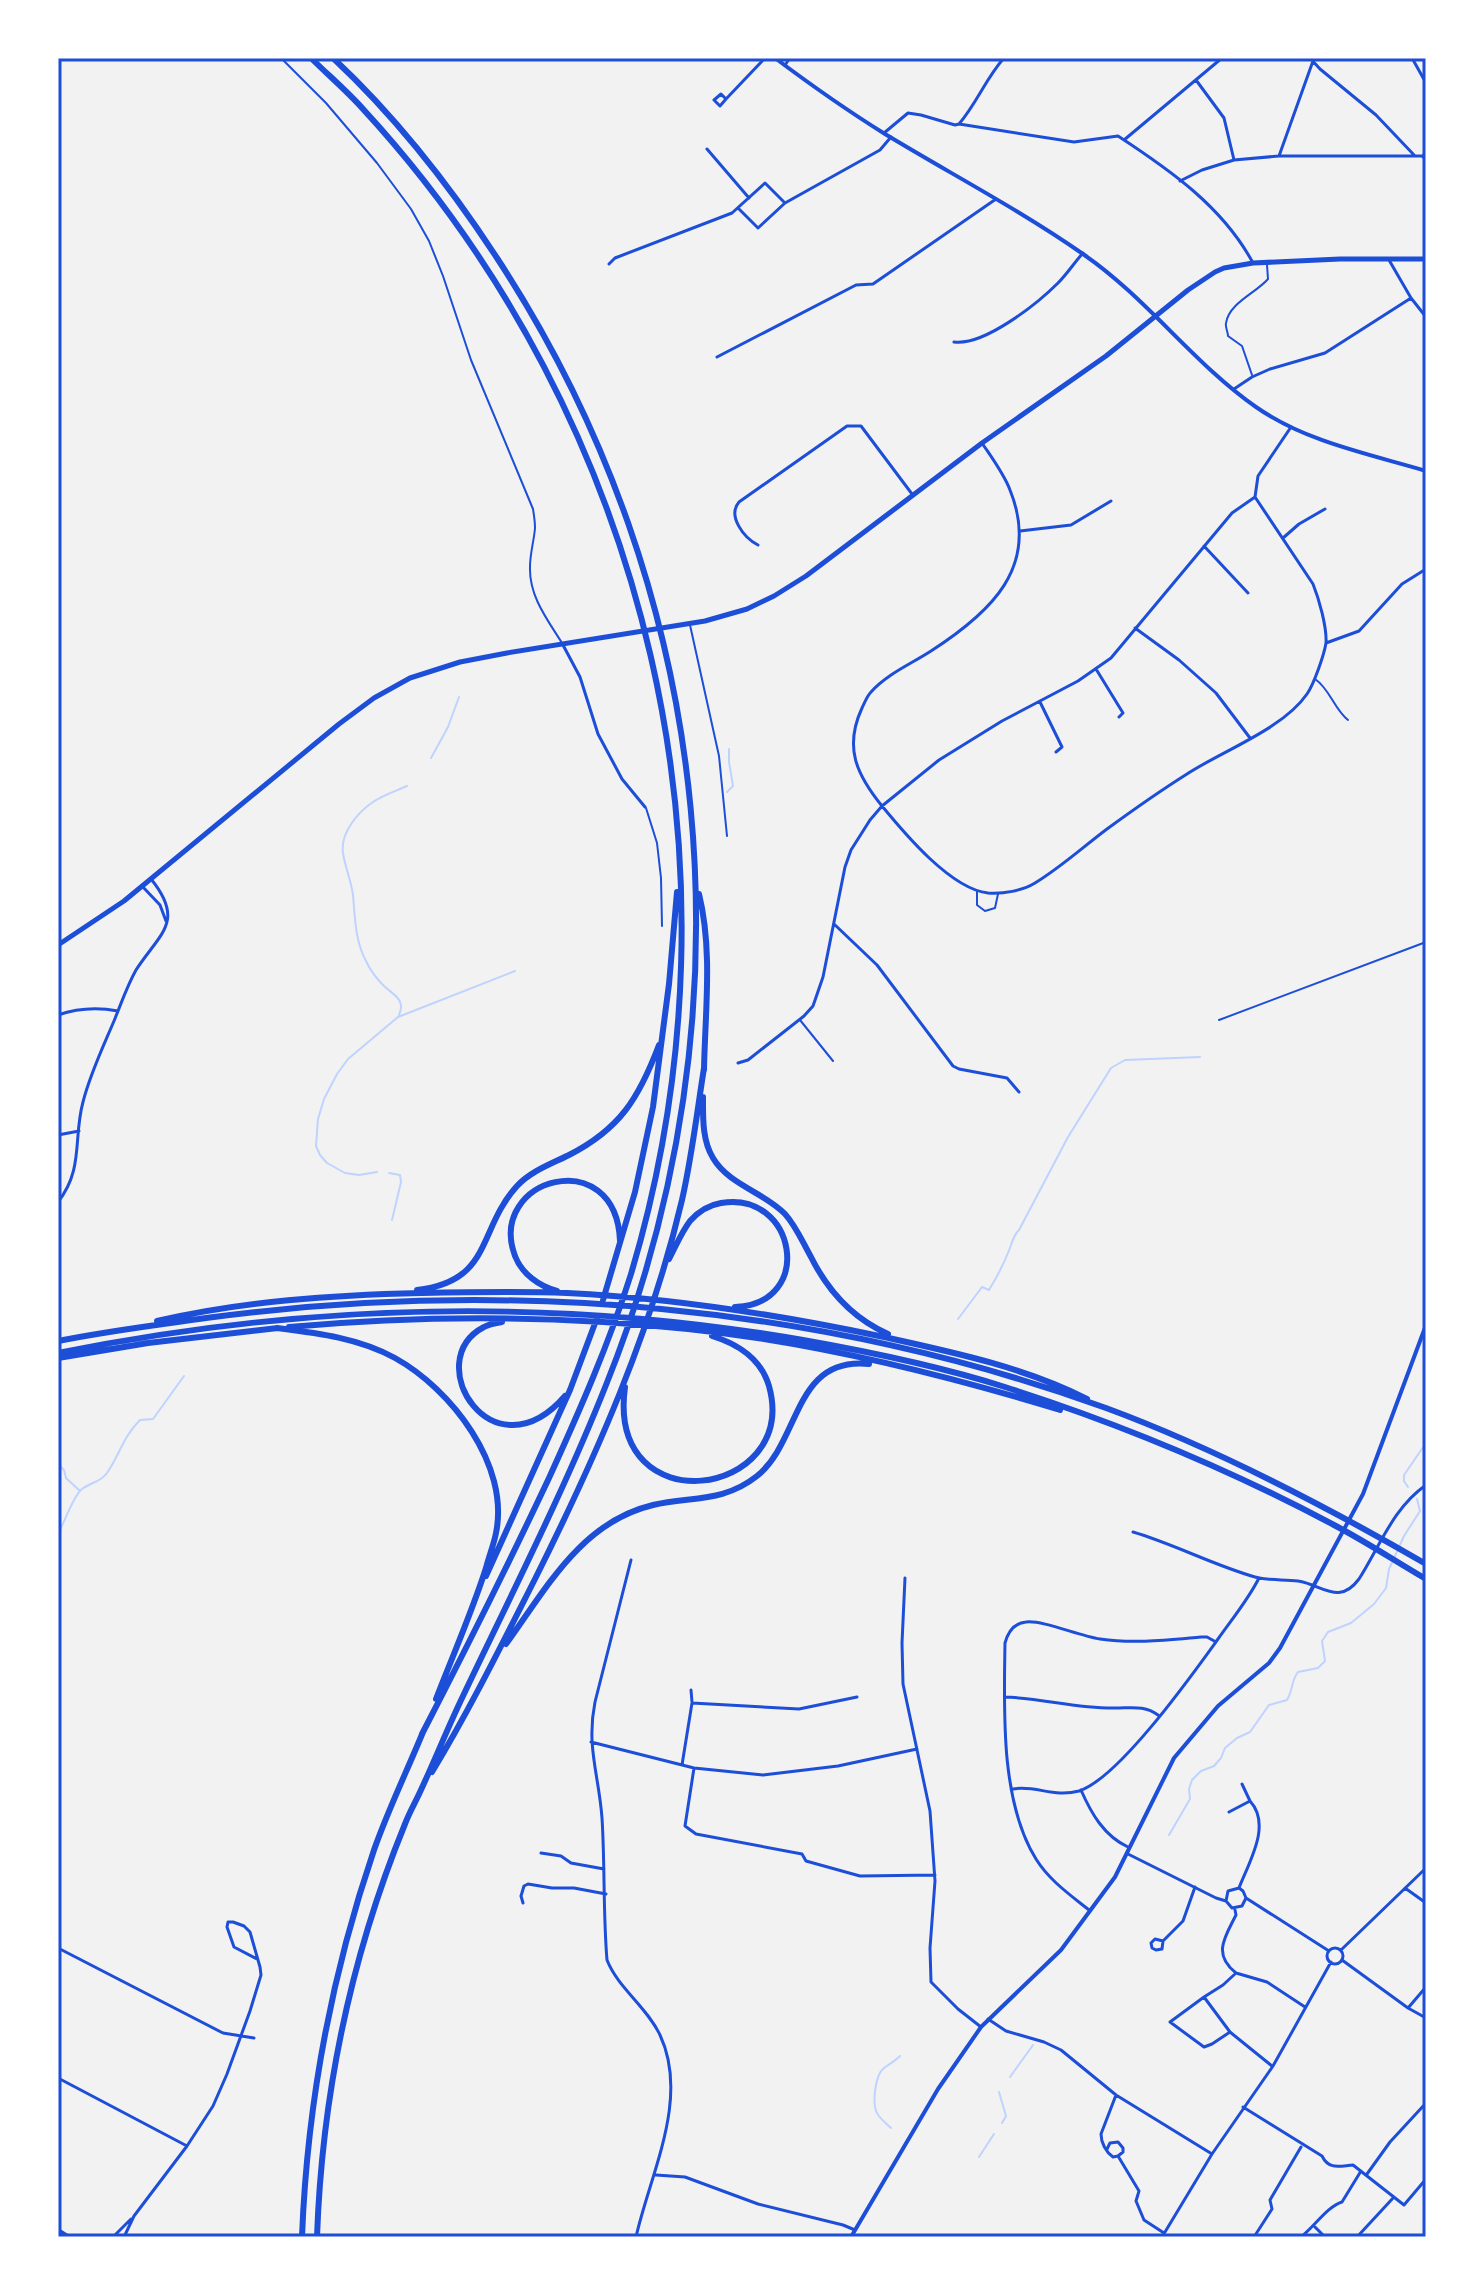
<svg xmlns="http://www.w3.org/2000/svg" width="1484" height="2295" viewBox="0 0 1484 2295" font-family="'Golos Text',sans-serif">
	<rect width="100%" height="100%" fill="#f2f2f2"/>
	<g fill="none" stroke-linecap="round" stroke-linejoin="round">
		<path stroke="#bfd3fe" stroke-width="2" d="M 431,758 L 448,727 L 459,697
			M 727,792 L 733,786 L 729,762 L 729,749
			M 399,1015 C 406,1000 394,995 384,986 C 377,979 370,970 366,961 C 355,941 355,917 353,895 C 351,880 345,867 343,853 C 340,833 358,812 373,802 C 383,795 396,791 407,786
			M 377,1172 L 359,1175 L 345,1173 L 327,1163 L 320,1155 L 316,1146 L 318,1119 L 324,1099 L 337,1074 L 348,1059 L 398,1017 L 515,971
			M 389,1173 L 400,1175 L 401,1182 L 392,1220
			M 958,1319 L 982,1287 L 989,1290 C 997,1277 1005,1261 1010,1248 C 1013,1240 1013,1236 1019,1230 L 1068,1137 L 1111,1068 L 1125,1060 L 1200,1057
			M 58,1464 L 64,1470 L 66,1478 L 79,1490
			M 1408,1487 L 1404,1481 L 1404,1475 L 1426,1443
			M 58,1534 C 64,1523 73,1497 81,1490 C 90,1482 100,1483 107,1473 C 120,1454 123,1437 140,1420 L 153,1419 L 184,1376
			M 1169,1835 L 1190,1799 L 1189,1789 L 1192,1780 L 1201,1771 L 1214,1766 L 1221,1758 L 1225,1748 L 1237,1738 L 1250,1732 L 1269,1705 L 1287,1700 C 1293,1690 1291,1681 1298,1672 L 1318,1668 L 1325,1661 L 1322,1641 L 1328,1632 L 1351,1623 L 1374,1604 L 1386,1588 L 1389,1569 L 1404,1536 L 1420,1511 L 1417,1499
			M 1010,2077 L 1033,2045
			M 999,2092 L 1006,2116 L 1002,2123
			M 891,2128 C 887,2124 879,2118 877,2113 C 872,2103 875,2075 884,2068 C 889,2064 894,2062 900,2056
			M 979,2157 L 994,2134"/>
		<path stroke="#1d4ed8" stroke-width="2" d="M 281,58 L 326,103 L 377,163 L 411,209 L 429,241 L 443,276 L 471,360 L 533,509 C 534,515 535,522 535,528 C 534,541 530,553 530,567 C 529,596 547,619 562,643
			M 1252,375 L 1242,346 L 1228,336 C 1228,332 1225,327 1226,323 C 1229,303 1256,293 1268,279 L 1267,265
			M 690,625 L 719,756 L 727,836
			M 1315,679 C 1330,689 1334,709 1348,720
			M 646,808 L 657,843 L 661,878 L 662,926
			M 977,891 L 977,905 L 985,911 L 995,908 L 998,894
			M 800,1020 L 833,1061
			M 1219,1020 L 1426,942"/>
		<path stroke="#1d4ed8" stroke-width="3" d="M 1310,58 L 1320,69 L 1376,115 L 1415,156
			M 1412,58 L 1426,83
			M 785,65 L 790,58
			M 1196,80 L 1224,118 L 1234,160
			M 726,99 L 721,94 L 714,100 L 720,106 L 726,99 L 765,58
			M 959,124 L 1074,142 L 1118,136 C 1170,170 1223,207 1253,263
			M 884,133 L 908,113 L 921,115 L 955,125 L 959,124 C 977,103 986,78 1004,58
			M 1124,140 L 1222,58
			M 707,149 L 749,198
			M 1279,156 L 1313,61
			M 1423,157 L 1426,149
			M 1180,181 L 1202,170 L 1234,160 L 1279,156 L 1426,156
			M 738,208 L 758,228 L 785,203 L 880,150 L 891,137
			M 1389,260 L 1411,298 L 1426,317
			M 609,264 L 615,258 L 732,213 L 765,183 L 785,203
			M 954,342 C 984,346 1037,304 1058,283 C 1067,274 1074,263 1083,253
			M 717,357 L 856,285 L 873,284 L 996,199
			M 1234,389 L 1252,377 L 1270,369 L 1325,353 L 1411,298
			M 982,443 C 992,458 1004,474 1010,490 C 1041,567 990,613 931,651 C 911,664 887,674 871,692 C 867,696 865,702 862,708 C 844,747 856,774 882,806 C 905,834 951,889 988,893 C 1003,894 1022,891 1035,883 C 1060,868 1083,847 1107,829 C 1133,810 1160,791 1187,774 C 1222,751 1283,729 1307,694 C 1314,684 1324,655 1326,643 C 1327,627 1319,599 1313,584 L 1255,497
			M 1020,531 L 1071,525 L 1111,501
			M 1283,538 L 1299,524 L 1325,509
			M 758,545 C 744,538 727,516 739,502 L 847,426 L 861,426 L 912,494
			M 1204,546 L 1248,593
			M 1135,628 L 1179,660 L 1216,693 L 1250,738
			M 1326,643 L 1359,631 L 1402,584 L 1426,569
			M 563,645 L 580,677 L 598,734 L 622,779 L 645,807
			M 1096,669 L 1123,713 L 1119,717
			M 1040,702 L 1062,747 L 1056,752
			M 142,886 L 160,905 L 166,921
			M 834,924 L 877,965 L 953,1066 L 959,1069 L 1007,1078 L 1019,1092
			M 58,1015 C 78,1008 97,1007 118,1011
			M 738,1063 L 748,1060 L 804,1016 L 813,1006 L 823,977 L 845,867 L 851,850 L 870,820 L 882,806 L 939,760 L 1002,721 L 1078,681 L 1111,658 L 1232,513 L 1255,497 L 1258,476 L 1291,427
			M 58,1135 L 79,1131
			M 58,1202 C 84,1169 73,1138 83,1102 C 90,1074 103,1047 114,1021 C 121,1004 127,986 136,970 C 159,934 186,922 151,879
			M 1133,1532 C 1174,1544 1213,1565 1255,1577 C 1269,1581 1284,1579 1298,1581 C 1323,1585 1339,1606 1359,1579 C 1380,1546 1393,1508 1426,1485
			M 631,1560 L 595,1702 C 586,1747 599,1775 602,1818 C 605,1865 603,1913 607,1960 C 618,1988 647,2007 660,2035 C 690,2099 650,2174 636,2237
			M 905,1578 L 902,1643 L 903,1684 L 930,1811 L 935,1881 L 930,1948 L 931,1982 L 958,2009 L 981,2027
			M 691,1690 L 692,1702
			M 1005,1697 C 1042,1698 1078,1709 1116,1708 C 1131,1708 1145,1705 1158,1715
			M 591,1742 L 694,1768 L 763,1775 L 838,1766 L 917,1749
			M 682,1765 L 692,1703 L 799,1709 L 857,1697
			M 694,1768 L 685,1826 L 696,1834 L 802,1854 L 806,1861 L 860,1876 L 935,1875
			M 1242,1784 L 1250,1801
			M 1013,1789 C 1036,1785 1054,1798 1079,1791 C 1119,1778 1192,1675 1218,1639 C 1232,1619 1248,1600 1259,1578
			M 1081,1790 C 1091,1813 1104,1836 1128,1847
			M 1229,1812 L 1250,1801 C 1272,1825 1249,1862 1239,1888
			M 541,1853 L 561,1856 L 571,1863 L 604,1869
			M 1128,1854 L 1216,1898 L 1226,1901 L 1232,1908 L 1242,1906 L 1246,1898
			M 1405,1888 L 1426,1903
			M 1226,1901 L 1228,1891 L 1239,1888 L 1243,1891 L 1246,1898 L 1329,1951
			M 523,1903 L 521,1896 L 524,1886 L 528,1884 L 552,1888 L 574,1888 L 606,1894
			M 1089,1910 C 1069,1894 1049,1880 1036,1859 C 1000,1801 1004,1709 1005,1643 C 1008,1632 1014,1623 1026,1622 C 1043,1620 1079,1636 1100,1639 C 1134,1644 1167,1640 1201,1637 L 1207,1637 L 1216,1642
			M 1235,1910 L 1236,1915 C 1225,1937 1212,1954 1236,1973
			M 1163,1941 L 1155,1939 L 1151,1943 L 1152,1948 L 1156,1950 L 1162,1949 L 1163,1941 L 1183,1921 L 1195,1887
			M 58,1948 L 223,2033 L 254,2038
			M1327 1956a8 8 0 1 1 16 0a8 8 0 1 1-16 0Z
			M 1341,1950 L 1426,1868
			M 1342,1960 L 1408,2008 L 1426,2018
			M 1204,1997 L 1223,1985 L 1236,1973 L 1267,1982 L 1305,2007
			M 1408,2008 L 1426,1987
			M 988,2019 L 1006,2031 L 1044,2042 L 1061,2050 L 1116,2095 L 1212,2154
			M 1230,2032 L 1212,2044 L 1204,2047 L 1170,2022 L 1204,1997 L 1230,2032 L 1272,2066
			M 58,2078 L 187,2146
			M 1243,2107 L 1322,2156 C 1329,2170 1339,2166 1353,2165 L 1404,2205 L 1426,2179
			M 1107,2149 L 1110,2143 L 1118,2142 L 1123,2148 L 1123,2152 L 1118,2156 L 1113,2157 C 1106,2152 1101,2143 1101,2134 L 1116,2095
			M 1118,2156 L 1139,2191 L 1136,2201 L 1144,2220 L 1164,2233
			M 1367,2174 L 1390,2142 L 1426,2103
			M 656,2175 L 685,2177 L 758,2204 L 843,2225 L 855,2230
			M 1315,2227 L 1325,2237
			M 113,2237 L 131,2219
			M 124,2237 L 134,2216 L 187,2146 L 213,2106 L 227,2074 L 250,2011 L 261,1975 L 260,1967 L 250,1932 L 244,1926 L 233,1922 L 228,1922 L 227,1927 L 234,1947 L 257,1959
			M 1162,2237 L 1212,2154 L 1273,2066 L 1331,1962
			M 1254,2237 L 1272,2209 L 1270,2200 L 1301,2147
			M 1301,2237 C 1314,2227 1328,2206 1342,2202 L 1361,2171
			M 1357,2237 L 1394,2197"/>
		<path stroke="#1d4ed8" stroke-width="4" d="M 58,2230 L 69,2237"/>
		<path stroke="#1d4ed8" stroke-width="4" d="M 775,58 C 811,85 848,111 885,134 C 951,174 1020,210 1083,254 C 1147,298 1193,363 1256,407 C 1306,442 1369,454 1426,471
			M 851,2237 L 938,2089 L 981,2027 L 1061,1950 L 1115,1877 L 1174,1758 L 1218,1706 L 1269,1663 L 1280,1648 L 1363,1494 L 1426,1325"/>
		<path stroke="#1d4ed8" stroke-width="5" d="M 58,945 L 124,901 L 339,724 L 374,698 L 410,678 L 460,662 L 507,653 L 705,621 L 747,609 L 774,596 L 806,576 L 982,443 L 1106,356 L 1188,290 L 1215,272 L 1224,268 L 1253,263 L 1340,259 L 1426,259"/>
		<path stroke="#1d4ed8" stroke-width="6" d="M 311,58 C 328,75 347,91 363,109 C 651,422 753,867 631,1274 C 609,1344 579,1412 549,1478 C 508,1565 466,1649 422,1734
			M 699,894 C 713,951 705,1012 704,1070
			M 703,1097 C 703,1117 702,1140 713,1158 C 729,1185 764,1192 785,1214 C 796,1226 803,1243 811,1257 C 828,1291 852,1318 888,1334
			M 669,1259 C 676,1246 681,1233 690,1221 C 698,1212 709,1205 721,1203 C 796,1190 816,1304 735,1307
			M 417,1290 C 493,1281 477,1230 517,1186 C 531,1171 551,1164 569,1155 C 620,1129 639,1098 659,1045
			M 557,1291 C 539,1286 522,1274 515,1256 C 486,1178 616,1142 620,1241
			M 603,1300 L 635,1192 L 653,1107 L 669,984 L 677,892
			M 157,1321 C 243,1301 333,1295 421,1293 C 470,1292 518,1291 567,1293 C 673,1298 780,1315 884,1337 C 952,1352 1024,1367 1087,1399
			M 502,1322 C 496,1323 489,1324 484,1327 C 419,1361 493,1479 565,1396
			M 289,1327 C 421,1315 555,1315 688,1329 C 813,1342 939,1373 1060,1410
			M 277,1328 C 317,1333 359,1338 395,1358 C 451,1389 510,1465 496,1533 C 494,1544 489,1556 486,1568 C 472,1612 453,1655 436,1699
			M 58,1341 C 107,1331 156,1325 206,1318 C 507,1278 819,1304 1106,1408 C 1217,1449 1324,1505 1426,1564
			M 58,1353 C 304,1303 556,1297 803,1340 C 871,1352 939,1366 1005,1387 C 1118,1423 1229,1469 1334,1525 C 1365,1541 1395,1561 1426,1579
			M 58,1358 L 148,1343 L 278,1328
			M 625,1387 C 606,1526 800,1498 769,1386 C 761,1359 738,1344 712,1336
			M 486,1576 L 570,1390 L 597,1318
			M 506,1644 C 546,1589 581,1522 653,1505 C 691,1496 723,1503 757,1476 C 801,1441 793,1356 869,1364
			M 432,1772 C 470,1709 502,1644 535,1579 C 596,1457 651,1332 682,1200 C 692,1156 697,1112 704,1068
			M 302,2237 C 307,2106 332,1973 374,1850 C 388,1810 407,1771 423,1732
			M 317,2237 C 322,2095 351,1956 405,1824 C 409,1813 415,1803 420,1792 C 435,1760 448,1727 463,1696 C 512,1593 564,1491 606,1385 C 756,1012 718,595 497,258 C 450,186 396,117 333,58"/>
	</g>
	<rect width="1484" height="2295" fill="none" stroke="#ffffff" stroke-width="120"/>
	<rect x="60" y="60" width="1364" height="2175" fill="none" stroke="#1d4ed8" stroke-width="3"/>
</svg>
